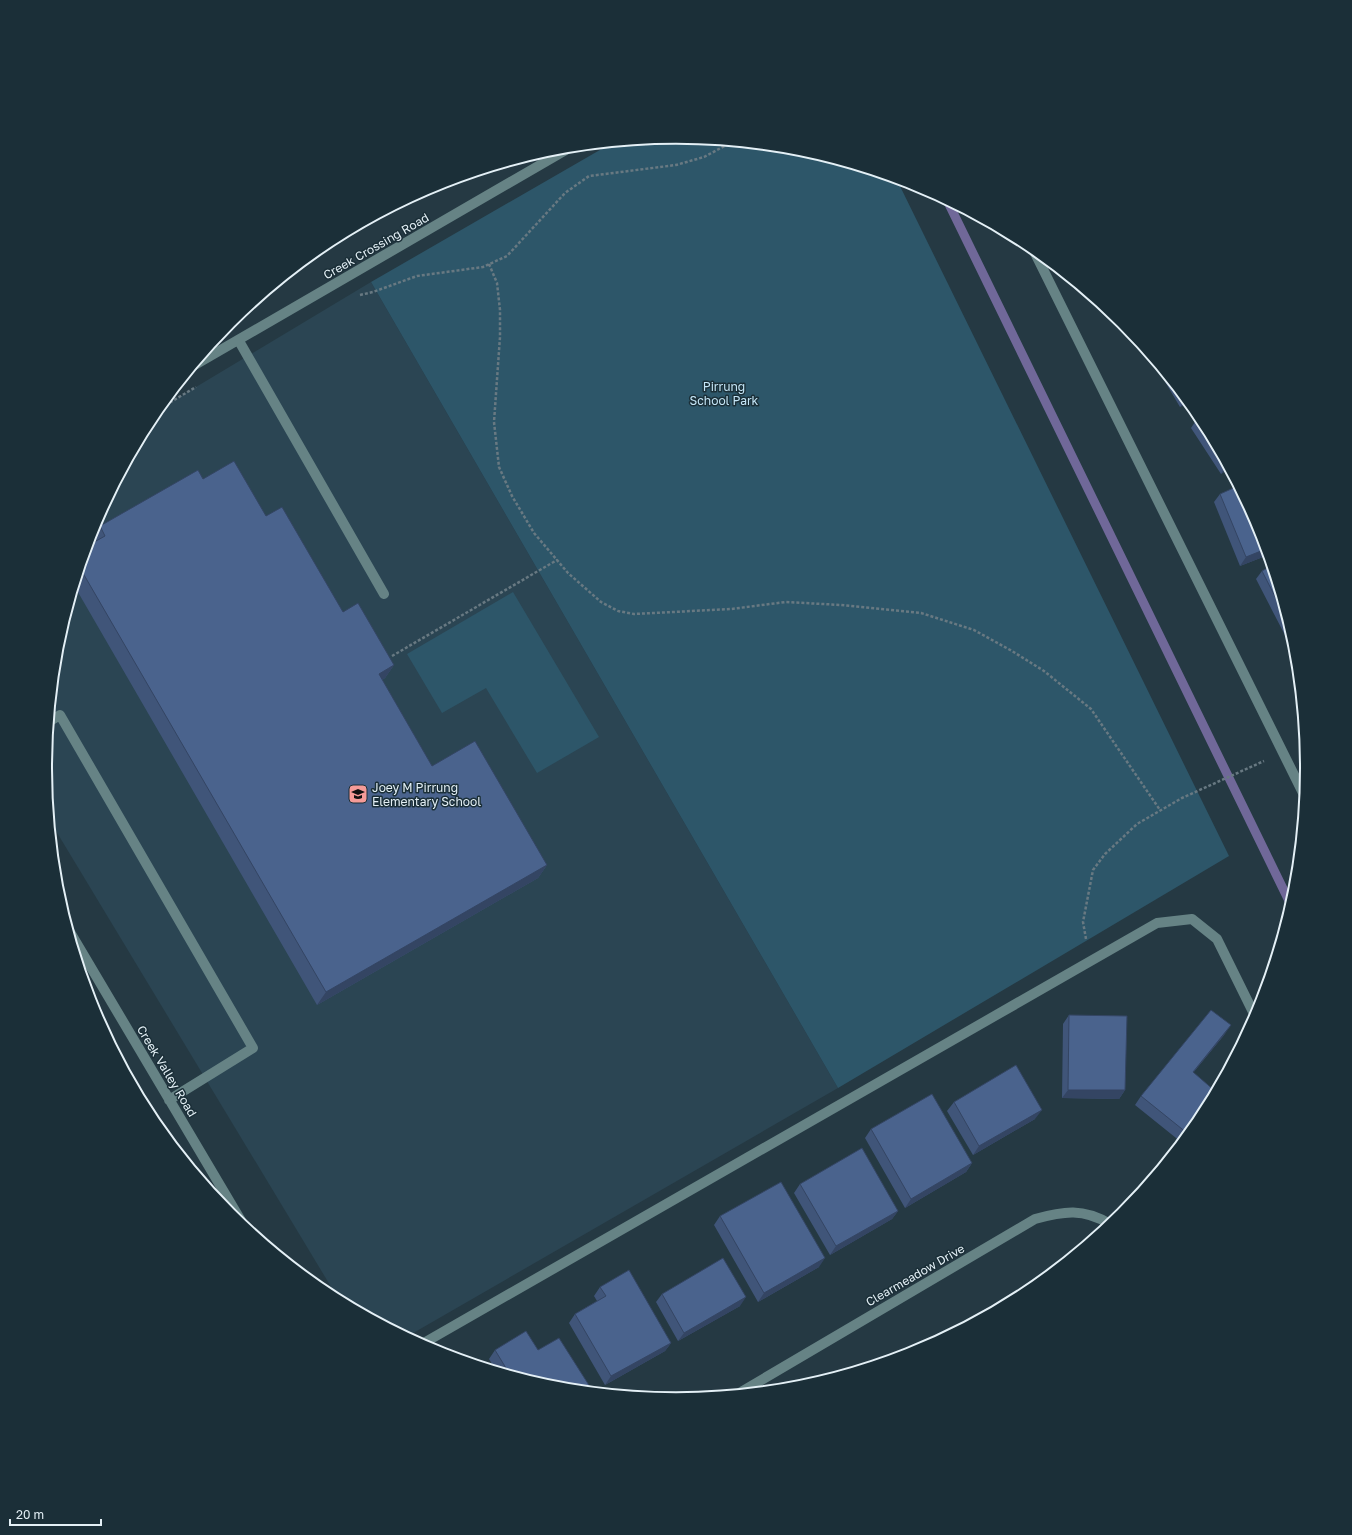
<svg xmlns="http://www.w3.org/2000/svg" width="1352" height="1535" viewBox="0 0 1352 1535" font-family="'Golos Text',sans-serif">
	<rect width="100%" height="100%" fill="#253943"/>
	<path fill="#2b4553" d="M 371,282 L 838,1088 L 408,1336 L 339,1300 L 50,821 L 45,767 L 57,644 L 93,526 L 151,417 L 156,411 Z"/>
	<path fill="#2d5669" d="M 676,137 L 799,149 L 896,178 L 1229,856 L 838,1088 L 371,282 L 612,143 Z
		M 513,592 L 599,737 L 537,773 L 486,688 L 442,713 L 407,654 Z"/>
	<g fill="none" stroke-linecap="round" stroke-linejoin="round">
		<path stroke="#706899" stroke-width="9" d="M 947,200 L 1291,905"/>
		<path stroke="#687982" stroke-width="2.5" stroke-dasharray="3 2" stroke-linecap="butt" d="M 489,264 L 497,283 L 500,310 L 500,337 L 494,422 L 499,467 L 512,496 L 534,533 L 568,573 L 601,602 L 618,611 L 634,614 L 731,609 L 786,602 L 841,605 L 921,613 L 974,630 L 1012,651 L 1044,671 L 1091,709 L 1160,810
			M 360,295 L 373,292 L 417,276 L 483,267 L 507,256 L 565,193 L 589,176 L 676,165 L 704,157 L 732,142
			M 157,410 L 196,387
			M 392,656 L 557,560
			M 1086,939 L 1083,922 L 1093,870 L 1105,854 L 1137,824 L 1182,798 L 1264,761"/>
		<path stroke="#668385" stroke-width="10" d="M 1032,247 L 1304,795
			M 239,341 L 384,594
			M 193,366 L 571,147
			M 50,721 L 60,715 L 253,1048 L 169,1100
			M 70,932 L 243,1224
			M 422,1344 L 1157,923 L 1192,919 L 1217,939 L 1255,1016
			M 741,1392 L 1035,1219 C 1064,1211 1083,1208 1110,1224"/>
	</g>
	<path fill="#405579" d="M 1167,376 L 1189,402 L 1180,407 L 1164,380 Z
		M 1201,417 L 1228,469 L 1221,474 L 1191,428 L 1197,419 Z
		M 203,479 L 266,516 L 343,612 L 394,665 L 385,678 L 382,680 L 432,766 L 547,865 L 538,878 L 317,1005 L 75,587 L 87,546 L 93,543 L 91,539 L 100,526 Z
		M 1220,494 L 1259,526 L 1268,555 L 1240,566 L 1214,502 Z
		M 1271,566 L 1293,639 L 1288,641 L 1256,579 L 1262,571 Z
		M 1069,1015 L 1125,1090 L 1119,1099 L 1062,1098 L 1063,1024 Z
		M 1225,1034 L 1193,1073 L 1201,1117 L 1181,1142 L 1135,1105 L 1141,1096 Z
		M 954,1102 L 1035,1119 L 973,1155 L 947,1111 Z
		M 871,1129 L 972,1163 L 966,1172 L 905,1208 L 865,1138 Z
		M 800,1184 L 898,1211 L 892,1219 L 830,1255 L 794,1193 Z
		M 720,1216 L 819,1267 L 758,1302 L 714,1225 Z
		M 600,1287 L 671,1343 L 665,1351 L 605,1385 L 569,1323 L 575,1314 L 597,1301 L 594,1296 Z
		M 662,1294 L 740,1306 L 678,1341 L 656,1302 Z
		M 495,1350 L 538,1350 L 553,1386 L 495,1369 L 489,1359 Z"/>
	<path fill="#344563" d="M 1186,399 L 1189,402 L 1180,407 Z
		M 1226,465 L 1228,469 L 1221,474 Z
		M 1266,549 L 1268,555 L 1240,566 L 1246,557 Z
		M 1292,635 L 1293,639 L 1288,641 Z
		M 394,665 L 385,678 L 370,687 L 379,674 Z
		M 547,865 L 538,878 L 317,1005 L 326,992 Z
		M 1231,1025 L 1225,1034 L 1186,1081 L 1193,1072 Z
		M 1068,1090 L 1125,1090 L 1119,1099 L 1062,1098 Z
		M 1042,1110 L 1035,1119 L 973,1155 L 979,1146 Z
		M 1203,1113 L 1201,1117 L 1181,1142 L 1187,1133 Z
		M 972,1163 L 966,1172 L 905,1208 L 911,1199 Z
		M 898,1211 L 892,1219 L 830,1255 L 836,1246 Z
		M 825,1258 L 819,1267 L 758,1302 L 764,1293 Z
		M 746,1297 L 740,1306 L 678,1341 L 684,1333 Z
		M 671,1343 L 665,1351 L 605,1385 L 611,1376 Z"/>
	<path fill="#4a638d" stroke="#344563" d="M 1201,417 L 1225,462 L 1197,419 Z
		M 234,461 L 266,516 L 282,507 L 343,612 L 358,603 L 394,665 L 379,674 L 432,766 L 475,741 L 547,865 L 326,992 L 80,568 L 87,546 L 105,536 L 100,526 L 198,470 L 203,479 Z
		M 1238,486 L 1259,526 L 1266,549 L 1246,557 L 1220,494 Z
		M 1271,566 L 1287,620 L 1262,571 Z
		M 1211,1010 L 1231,1025 L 1193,1072 L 1215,1091 L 1203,1113 L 1187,1133 L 1141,1096 Z
		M 1069,1015 L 1127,1016 L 1125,1090 L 1068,1090 Z
		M 1016,1065 L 1042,1110 L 979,1146 L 954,1102 Z
		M 932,1094 L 972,1163 L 911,1199 L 871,1129 Z
		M 862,1148 L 898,1211 L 836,1246 L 800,1184 Z
		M 781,1182 L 825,1258 L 764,1293 L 720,1216 Z
		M 723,1258 L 746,1297 L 684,1333 L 662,1294 Z
		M 629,1270 L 671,1343 L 611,1376 L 575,1314 L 606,1296 L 600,1287 Z
		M 526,1331 L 538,1350 L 559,1338 L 592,1390 L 553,1386 L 509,1373 L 495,1350 Z"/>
	<defs>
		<symbol id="school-square" viewBox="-11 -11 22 22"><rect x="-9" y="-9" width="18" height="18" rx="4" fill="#f59b98" stroke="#1b2f38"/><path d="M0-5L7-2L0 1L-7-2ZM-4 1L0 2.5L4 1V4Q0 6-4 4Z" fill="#111"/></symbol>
	</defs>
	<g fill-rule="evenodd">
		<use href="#school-square" x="347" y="783" width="22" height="22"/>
	</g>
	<g text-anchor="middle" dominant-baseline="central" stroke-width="3" stroke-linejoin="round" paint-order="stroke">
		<g font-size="12" fill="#e4f0f6" stroke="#1b2f38">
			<text transform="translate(376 246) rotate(-30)">Creek Crossing Road</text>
			<text transform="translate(167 1071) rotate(59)">Creek Valley Road</text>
			<text transform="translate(915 1275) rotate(-30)">Clearmeadow Drive</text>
		</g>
		<g font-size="12" fill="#c5e6f7" stroke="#1b2f38">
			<text x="724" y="386">Pirrung<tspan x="724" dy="14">School Park</tspan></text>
		</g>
		<g font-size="12" fill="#e4f0f6" stroke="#1b2f38" text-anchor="start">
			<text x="372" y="787">Joey M Pirrung<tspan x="372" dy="14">Elementary School</tspan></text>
		</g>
	</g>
	<path d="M0 0H1352V1535H0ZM52 768a624 624 0 1 1 1248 0a624 624 0 1 1-1248 0Z" fill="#1b2f38" fill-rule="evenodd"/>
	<path fill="none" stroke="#e4f0f6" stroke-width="2" d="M52 768a624 624 0 1 1 1248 0a624 624 0 1 1-1248 0Z"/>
	<path d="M10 1519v6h91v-6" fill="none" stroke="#e4f0f6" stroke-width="2"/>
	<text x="16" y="1519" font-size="12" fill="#e4f0f6" stroke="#1b2f38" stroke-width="3" paint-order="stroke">20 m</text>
</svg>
